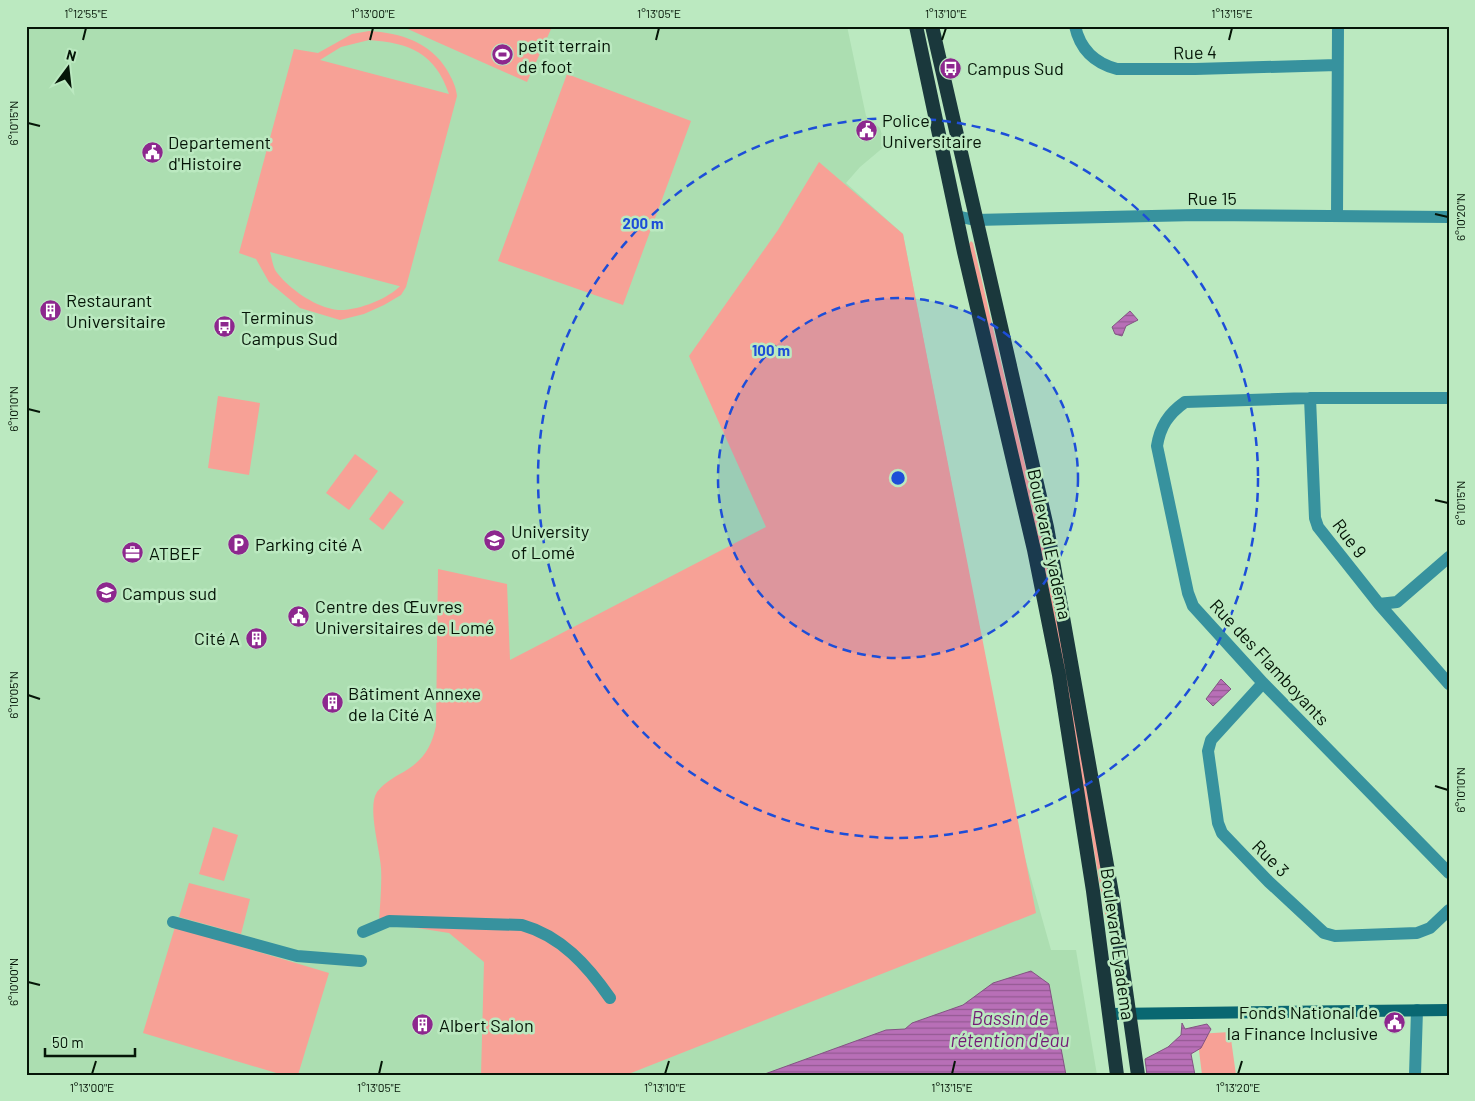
<svg xmlns="http://www.w3.org/2000/svg" width="1475" height="1101" viewBox="0 0 1475 1101" font-family="Barlow,sans-serif">
	<defs>
		<pattern id="water-rules" width="6" height="5" patternUnits="userSpaceOnUse" patternTransform="scale(1.25)"><rect width="6" height="5" fill="#b86fb7"/><path d="M0 2.5h6" fill="none" stroke="#945a93"/></pattern>
	</defs>
	<rect width="100%" height="100%" fill="#bbe9c0"/>
	<path fill="#acdeb1" d="M 26,26 L 847,26 L 866,116 L 880,128 L 885,146 L 860,167 L 846,183 L 903,234 L 1022,847 L 1051,950 L 1076,950 L 1097,1075 L 26,1075 Z"/>
	<path fill="#f7a196" fill-rule="evenodd" d="M 401,26 L 549,26 L 552,27 L 527,82 Z
		M 369,31 C 401,33 430,42 447,70 C 452,79 456,86 457,96 L 406,287 L 401,295 L 384,305 L 364,314 L 340,320 L 300,308 L 269,282 L 256,259 L 239,253 L 294,49 L 318,53 L 352,34 ZM 369,40 C 410,43 435,53 449,94 L 320,60 L 341,47 ZM 270,252 L 399,286 L 400,286 C 387,300 350,314 332,309 C 313,305 290,289 278,274 C 273,269 272,259 270,252 Z
		M 567,74 L 691,121 L 623,305 L 498,261 Z
		M 819,162 L 903,234 L 1036,913 L 626,1075 L 481,1075 L 484,962 L 449,933 L 379,922 C 380,904 382,885 381,868 C 380,849 367,807 377,792 C 383,784 390,780 398,775 C 421,763 431,750 436,726 L 438,569 L 507,584 L 510,660 L 766,527 L 689,356 L 778,230 Z
		M 971,241 L 973,243 L 1053,584 L 1089,783 L 1109,924 L 1107,925 L 1048,585 L 969,244 Z
		M 218,396 L 260,403 L 249,475 L 208,468 Z
		M 355,454 L 378,471 L 349,510 L 326,493 Z
		M 390,491 L 404,502 L 383,530 L 369,519 Z
		M 213,827 L 238,835 L 224,881 L 199,874 Z
		M 189,883 L 250,899 L 241,934 L 179,917 Z
		M 175,927 L 329,973 L 298,1075 L 283,1075 L 143,1033 Z
		M 1230,1032 L 1236,1075 L 1202,1075 L 1197,1034 Z"/>
	<path fill="url(#water-rules)" stroke="#825482" d="M 1130,311 L 1138,320 L 1126,326 L 1122,336 L 1115,334 L 1112,327 Z
		M 1221,679 L 1231,689 L 1213,706 L 1206,699 Z
		M 1031,971 L 1049,984 L 1066,1075 L 762,1075 L 886,1030 L 905,1029 L 912,1023 L 963,1005 L 993,983 Z
		M 1182,1023 L 1185,1029 L 1207,1024 L 1211,1029 L 1201,1048 L 1191,1054 L 1195,1075 L 1147,1075 L 1145,1059 L 1168,1047 L 1181,1035 Z"/>
	<g fill="none" stroke-linecap="round" stroke-linejoin="round">
		<path stroke="#37929e" stroke-width="12" d="M 1075,26 C 1080,49 1094,63 1117,69 L 1195,69 L 1337,65
			M 1337,215 L 1338,26
			M 956,216 L 975,220 L 1197,215 L 1449,217
			M 1310,398 L 1315,518 L 1318,527 L 1379,604 L 1449,684
			M 1449,398 L 1310,398 L 1185,402 C 1168,414 1160,427 1157,446 L 1188,593 L 1193,606 L 1263,683 L 1449,873
			M 1379,604 L 1397,602 L 1449,557
			M 1263,683 L 1211,740 L 1208,751 L 1218,823 L 1222,833 L 1269,882 L 1324,933 L 1335,936 L 1417,933 L 1430,928 L 1449,910
			M 173,922 L 297,956 L 361,961
			M 363,932 L 389,921 L 522,925 C 561,936 587,965 610,998
			M 1415,1075 L 1417,1010"/>
		<path stroke="#096771" stroke-width="12" d="M 1109,1014 L 1449,1010"/>
		<path stroke="#1a383c" stroke-width="14" d="M 916,26 L 964,252 L 1034,550 L 1059,675 L 1093,891 L 1117,1075
			M 932,26 L 1047,527 L 1113,899 L 1138,1075"/>
	</g>
	<path fill="none" stroke="#051507" stroke-width="2" d="M 83,40 L 86,28M 370,40 L 373,28M 656,40 L 659,28M 942,40 L 946,28M 1229,40 L 1232,28M 28,123 L 40,126M 1435,214 L 1448,217M 28,409 L 40,412M 1435,500 L 1448,503M 28,695 L 40,699M 1435,786 L 1448,790M 28,982 L 40,985M 92,1074 L 96,1061M 379,1074 L 382,1061M 665,1074 L 669,1061M 952,1074 L 955,1061M 1238,1074 L 1242,1061"/>
	<circle cx="898" cy="478" r="180" fill="#1d4ed8" fill-opacity=".12"/>
	<g fill="none" stroke="#1d4ed8" stroke-width="2.5" stroke-dasharray="9 6">
		<circle cx="898" cy="478" r="180"/>
		<circle cx="898" cy="478" r="360"/>
	</g>
	<defs>
		<symbol id="stadium-disc" viewBox="-11 -11 22 22"><circle r="9.5" fill="#8d278e" stroke="#bbe9c0"/><path d="M0-5a6.5 5 0 1 0 0 10a6.5 5 0 1 0 0-10ZM-3.5-1.8h7v3.6h-7Z" fill="#fff"/></symbol>
		<symbol id="bus-disc" viewBox="-11 -11 22 22"><circle r="9.5" fill="#8d278e" stroke="#bbe9c0"/><path d="M-5-6H5V4H4V6H2V4H-2V6H-4V4H-5ZM-3.5-4V0h7V-4ZM-3.5 1.2v1.5H-2V1.2ZM2 1.2v1.5H3.5V1.2Z" fill="#fff"/></symbol>
		<symbol id="civic-disc" viewBox="-11 -11 22 22"><circle r="9.5" fill="#8d278e" stroke="#bbe9c0"/><path d="M-.6-6.5H3V-4.5H.6V-3L4-1V1h2V6H-6V1h2V-1L-.6-3ZM-1.2 2.5V6h2.4V2.5Z" fill="#fff"/></symbol>
		<symbol id="building-disc" viewBox="-11 -11 22 22"><circle r="9.5" fill="#8d278e" stroke="#bbe9c0"/><path d="M-4-6H4V6H1V3H-1V6H-4ZM-2.5-4.3h1.7v1.8h-1.7ZM.8-4.3h1.7v1.8H.8ZM-2.5-1h1.7V.8h-1.7ZM.8-1h1.7V.8H.8Z" fill="#fff"/></symbol>
		<symbol id="university-disc" viewBox="-11 -11 22 22"><circle r="9.5" fill="#8d278e" stroke="#bbe9c0"/><path d="M0-5L7-2L0 1L-7-2ZM-4 1L0 2.5L4 1V4Q0 6-4 4Z" fill="#fff"/></symbol>
		<symbol id="parking-disc" viewBox="-11 -11 22 22"><circle r="9.5" fill="#8d278e" stroke="#bbe9c0"/><path d="M-3.5-5.5H1a3.5 3.5 0 0 1 0 7H-1V5.5H-3.5ZM-1-3.4V-.6H.8a1.4 1.4 0 0 0 0-2.8Z" fill="#fff"/></symbol>
		<symbol id="office-disc" viewBox="-11 -11 22 22"><circle r="9.5" fill="#8d278e" stroke="#bbe9c0"/><path d="M-6-3h4V-5.5h4V-3h4V5H-6ZM-1-4.5V-3h2v-1.5ZM-6 0V1H6V0Z" fill="#fff"/></symbol>
	</defs>
	<g fill-rule="evenodd">
		<use href="#stadium-disc" x="490" y="42" width="25" height="25"/>
		<use href="#bus-disc" x="938" y="56" width="25" height="25"/>
		<use href="#civic-disc" x="854" y="118" width="25" height="25"/>
		<use href="#civic-disc" x="140" y="140" width="25" height="25"/>
		<use href="#building-disc" x="38" y="298" width="25" height="25"/>
		<use href="#bus-disc" x="212" y="314" width="25" height="25"/>
		<use href="#university-disc" x="482" y="528" width="25" height="25"/>
		<use href="#parking-disc" x="226" y="532" width="25" height="25"/>
		<use href="#office-disc" x="120" y="540" width="25" height="25"/>
		<use href="#university-disc" x="94" y="580" width="25" height="25"/>
		<use href="#civic-disc" x="286" y="604" width="25" height="25"/>
		<use href="#building-disc" x="244" y="626" width="25" height="25"/>
		<use href="#building-disc" x="320" y="690" width="25" height="25"/>
		<use href="#civic-disc" x="1382" y="1010" width="25" height="25"/>
		<use href="#building-disc" x="410" y="1012" width="25" height="25"/>
	</g>
	<g text-anchor="middle" dominant-baseline="central" stroke-width="5" stroke-linejoin="round" paint-order="stroke">
		<g font-size="18" fill="#051507" stroke="#bbe9c0" text-anchor="start">
			<text x="518" y="45">petit terrain<tspan x="518" dy="21">de foot</tspan></text>
			<text x="967" y="68">Campus Sud</text>
			<text x="882" y="120">Police<tspan x="882" dy="21">Universitaire</tspan></text>
			<text x="168" y="142">Departement<tspan x="168" dy="21">d'Histoire</tspan></text>
			<text x="66" y="300">Restaurant<tspan x="66" dy="21">Universitaire</tspan></text>
			<text x="241" y="317">Terminus<tspan x="241" dy="21">Campus Sud</tspan></text>
			<text x="511" y="531">University<tspan x="511" dy="21">of Lomé</tspan></text>
			<text x="255" y="544">Parking cité A</text>
			<text x="149" y="553">ATBEF</text>
			<text x="122" y="593">Campus sud</text>
			<text x="315" y="606">Centre des Œuvres<tspan x="315" dy="21">Universitaires de Lomé</tspan></text>
			<text x="240" y="638" text-anchor="end">Cité A</text>
			<text x="348" y="693">Bâtiment Annexe<tspan x="348" dy="21">de la Cité A</tspan></text>
			<text x="1378" y="1012" text-anchor="end">Fonds National de<tspan x="1378" dy="21">la Finance Inclusive</tspan></text>
			<text x="439" y="1025">Albert Salon</text>
		</g>
		<g font-size="18" fill="#051507" stroke="#bbe9c0">
			<text transform="translate(1195 52) rotate(-1)">Rue 4</text>
			<text x="1212" y="198">Rue 15</text>
			<text transform="translate(1350 538) rotate(53)">Rue 9</text>
			<text transform="translate(1050 544) rotate(78)">Boulevard Eyadema</text>
			<text transform="translate(1270 662) rotate(47)">Rue des Flamboyants</text>
			<text transform="translate(1271 858) rotate(45)">Rue 3</text>
			<text transform="translate(1118 944) rotate(82)">Boulevard Eyadema</text>
		</g>
		<g font-size="19" font-style="italic" fill="#741b75" stroke="#bbe9c0">
			<text x="1010" y="1017">Bassin de<tspan x="1010" dy="22">rétention d'eau</tspan></text>
		</g>
	</g>
	<circle cx="898" cy="478" r="8" fill="#1d4ed8" stroke="#bbe9c0" stroke-width="2.5"/>
	<g font-size="15" text-anchor="middle" font-weight="bold" fill="#1d4ed8" stroke="#bbe9c0" stroke-width="5" stroke-linejoin="round" paint-order="stroke">
		<text x="643" y="229">200 m</text>
		<text x="771" y="356">100 m</text>
	</g>
	<rect width="1475" height="1101" fill="none" stroke="#bbe9c0" stroke-width="55"/>
	<g transform="translate(68 68) rotate(15)" stroke="#bbe9c0" stroke-width="4" paint-order="stroke">
	<path d="M0-4L9 19L0 12L-9 19Z" fill="#051507"/>
	<text y="-8" font-size="14" font-weight="bold" text-anchor="middle" fill="#051507">N</text>
	</g>
	<path d="M45 1048v8h90v-8" fill="none" stroke="#051507" stroke-width="2.5"/>
	<text x="52" y="1048" font-size="15" fill="#051507" stroke="#bbe9c0" stroke-width="4" paint-order="stroke">50 m</text>
	<rect x="28" y="28" width="1420" height="1046" fill="none" stroke="#051507" stroke-width="2"/>
	<g font-size="12" text-anchor="middle" fill="#051507">
		<text x="86" y="18">1°12'55"E</text>
		<text x="373" y="18">1°13'00"E</text>
		<text x="659" y="18">1°13'05"E</text>
		<text x="946" y="18">1°13'10"E</text>
		<text x="1232" y="18">1°13'15"E</text>
		<text transform="translate(14 123) rotate(-90)" y="4">6°10'15"N</text>
		<text transform="translate(1461 217) rotate(-90)" y="4">6°10'20"N</text>
		<text transform="translate(14 409) rotate(-90)" y="4">6°10'10"N</text>
		<text transform="translate(1461 503) rotate(-90)" y="4">6°10'15"N</text>
		<text transform="translate(14 695) rotate(-90)" y="4">6°10'05"N</text>
		<text transform="translate(1461 790) rotate(-90)" y="4">6°10'10"N</text>
		<text transform="translate(14 982) rotate(-90)" y="4">6°10'00"N</text>
		<text x="92" y="1092">1°13'00"E</text>
		<text x="379" y="1092">1°13'05"E</text>
		<text x="665" y="1092">1°13'10"E</text>
		<text x="952" y="1092">1°13'15"E</text>
		<text x="1238" y="1092">1°13'20"E</text>
	</g>
</svg>
